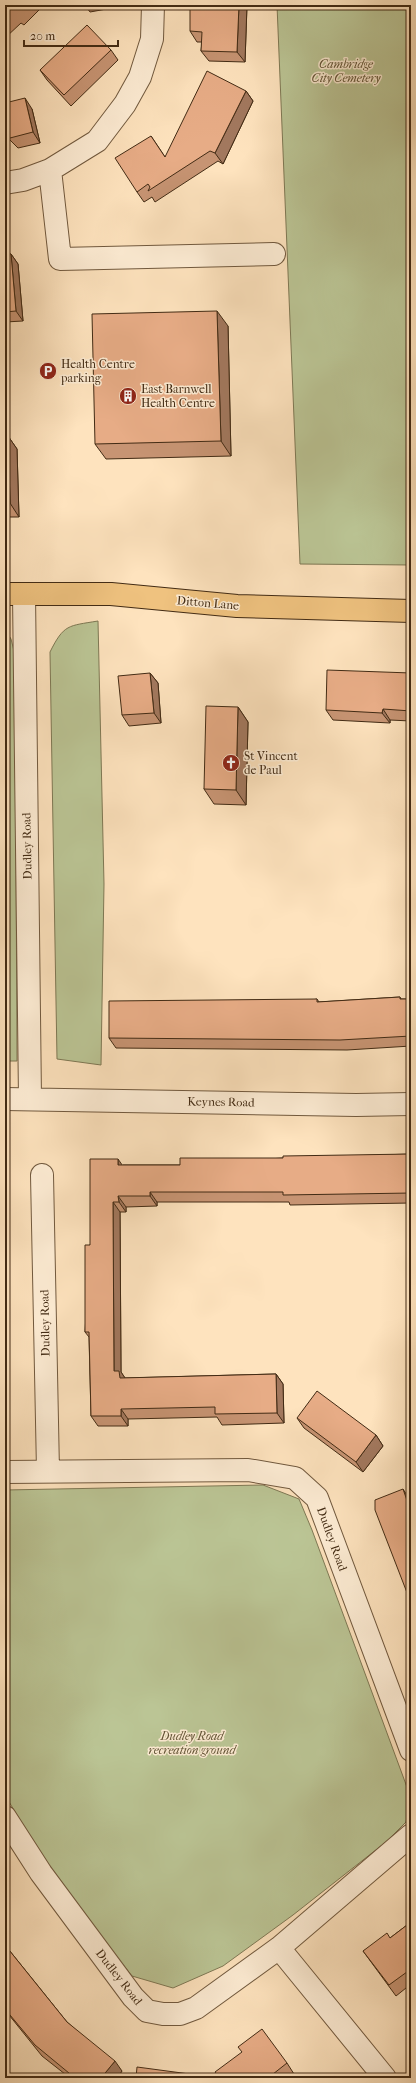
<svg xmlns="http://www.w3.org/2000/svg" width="416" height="2083" viewBox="0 0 416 2083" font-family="'IM FELL French Canon',serif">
	<rect width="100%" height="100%" fill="#fee3be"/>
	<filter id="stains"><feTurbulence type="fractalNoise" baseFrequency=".005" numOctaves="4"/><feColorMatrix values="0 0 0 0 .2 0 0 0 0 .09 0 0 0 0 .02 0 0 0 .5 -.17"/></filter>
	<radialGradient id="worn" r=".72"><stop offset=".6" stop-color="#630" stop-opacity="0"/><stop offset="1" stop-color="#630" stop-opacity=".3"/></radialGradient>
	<path fill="#bbc595" stroke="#7e7854" d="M 277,5 L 411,5 L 411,565 L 300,564 Z
		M 98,621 L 104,884 L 101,1065 L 57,1059 L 50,652 C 64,624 68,626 98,621 Z
		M 5,629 L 11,639 L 15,655 L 17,1061 L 5,1061 Z
		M 263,1485 L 299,1499 L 312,1530 L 411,1798 L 406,1822 L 386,1842 L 293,1915 L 223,1966 L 173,1988 L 132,1976 L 53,1876 L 5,1795 L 5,1490 Z"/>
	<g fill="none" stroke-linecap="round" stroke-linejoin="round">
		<defs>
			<path id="minor" d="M 50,170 L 60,259 L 274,254
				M 5,183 L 23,180 L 50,170 L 97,141 L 125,104 L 140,77 L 152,39 L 153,5
				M 24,594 L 30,1099
				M 5,1099 L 356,1105 L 411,1104
				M 42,1175 L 48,1471
				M 5,1472 L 248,1470 L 295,1478 L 317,1498 L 411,1750
				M 5,1817 L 41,1873 L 133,1997 L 147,2011 L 163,2014 L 180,2014 L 196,2008 L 279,1948 L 411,1835
				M 279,1948 L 385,2078"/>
			<path id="major" d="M 5,594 L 111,594 L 237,606 L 411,611"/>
		</defs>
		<use href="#minor" stroke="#71593e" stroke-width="24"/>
		<use href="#major" stroke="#422b14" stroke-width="24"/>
		<use href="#minor" stroke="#feedd5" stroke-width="22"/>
		<use href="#major" stroke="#efc27f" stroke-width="22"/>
	</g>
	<path fill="#c79473" stroke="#422b14" d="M 5,5 L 44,5 L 24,25 L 21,23 L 5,38 Z
		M 85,5 L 123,5 L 123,6 L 90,12 Z
		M 247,5 L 245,62 L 209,61 L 201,51 L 202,42 L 197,42 L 190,31 Z
		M 111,50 L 118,60 L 71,106 L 47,80 L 40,70 Z
		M 246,91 L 253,101 L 223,164 L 218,161 L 155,202 L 152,197 L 144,202 L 137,192 L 151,136 L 165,157 Z
		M 5,103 L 32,109 L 40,143 L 18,148 L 5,135 Z
		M 5,254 L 11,254 L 18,264 L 23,321 L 5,322 Z
		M 228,326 L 231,456 L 106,459 L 95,444 Z
		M 5,436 L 8,436 L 17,449 L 19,517 L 5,517 Z
		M 150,673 L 158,683 L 161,723 L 129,726 L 122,715 Z
		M 411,673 L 411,721 L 390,720 L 390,723 L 333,720 L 326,710 Z
		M 238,707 L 248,722 L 246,805 L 214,804 L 204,789 Z
		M 400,997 L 401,999 L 411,999 L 411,1046 L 347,1050 L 116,1048 L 109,1038 L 317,999 L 319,1002 Z
		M 411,1154 L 411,1203 L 290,1205 L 289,1202 L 157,1202 L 157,1206 L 126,1207 L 126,1212 L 120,1212 L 121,1372 L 125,1378 L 276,1374 L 283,1384 L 284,1423 L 222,1425 L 217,1417 L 128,1419 L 128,1426 L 98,1426 L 91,1416 L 89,1337 L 85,1332 L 90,1245 L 123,1165 L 180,1165 L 283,1158 Z
		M 297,1418 L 376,1435 L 383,1446 L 363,1472 L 304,1428 Z
		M 411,1922 L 411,1984 L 396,1996 L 363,1951 L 390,1938 Z
		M 5,1945 L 67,2022 L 122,2071 L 117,2078 L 70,2078 L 42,2056 L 5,2010 Z
		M 287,2063 L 294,2074 L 289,2078 L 219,2078 Z"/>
	<path fill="#a2785e" stroke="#422b14" d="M 239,5 L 247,5 L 245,62 L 237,52 Z
		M 246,91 L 253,101 L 223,164 L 215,153 Z
		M 25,98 L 32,109 L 40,143 L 33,132 Z
		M 11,254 L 18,264 L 23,321 L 16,311 Z
		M 217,311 L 228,326 L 231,456 L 221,441 Z
		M 8,436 L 17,449 L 19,517 L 10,503 Z
		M 150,673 L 158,683 L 161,723 L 154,713 Z
		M 238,707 L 248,722 L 246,805 L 236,790 Z
		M 383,709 L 390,720 L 390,723 L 382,713 Z
		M 118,1159 L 125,1169 L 118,1165 Z
		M 150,1192 L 157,1202 L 157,1206 L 150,1196 Z
		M 118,1196 L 126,1207 L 126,1212 L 119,1202 Z
		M 113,1202 L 120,1212 L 121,1372 L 127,1381 L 127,1389 L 114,1371 Z
		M 276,1374 L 283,1384 L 284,1423 L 277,1413 Z
		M 121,1409 L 128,1419 L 128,1426 L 121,1416 Z
		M 376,1435 L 383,1446 L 363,1472 L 356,1462 Z
		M 403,1489 L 410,1500 L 411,1503 L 411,1512 Z
		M 115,2061 L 122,2071 L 117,2078 L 101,2078 Z"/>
	<path fill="#e7ac86" stroke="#422b14" d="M 5,5 L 18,5 L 13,10 L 10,7 L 5,12 Z
		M 190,5 L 239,5 L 237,52 L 201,51 L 202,32 L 190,31 Z
		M 87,25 L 111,50 L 64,95 L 40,70 Z
		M 207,71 L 246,91 L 215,153 L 210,151 L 148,191 L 150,187 L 148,184 L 137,192 L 115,158 L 151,136 L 165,157 Z
		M 25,98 L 33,132 L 10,138 L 5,132 L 5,103 Z
		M 5,254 L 11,254 L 16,311 L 5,312 Z
		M 217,311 L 221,441 L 95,444 L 92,314 Z
		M 5,436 L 8,436 L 10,503 L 5,504 Z
		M 327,670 L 411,673 L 411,711 L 383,709 L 382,713 L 326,710 Z
		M 150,673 L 154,713 L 122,715 L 118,676 Z
		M 206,706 L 238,707 L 236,790 L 204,789 Z
		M 400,997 L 400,999 L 411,999 L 411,1036 L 340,1040 L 109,1038 L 109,1001 L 317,999 L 317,1002 Z
		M 411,1154 L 411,1193 L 283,1195 L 283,1192 L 150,1192 L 150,1196 L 118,1196 L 119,1202 L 113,1202 L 114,1371 L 119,1371 L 120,1378 L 276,1374 L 277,1413 L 215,1414 L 215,1407 L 121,1409 L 121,1416 L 91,1416 L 89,1332 L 85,1332 L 85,1245 L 90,1245 L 90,1159 L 118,1159 L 118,1165 L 180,1165 L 180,1158 L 283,1158 L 283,1156 Z
		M 317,1391 L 376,1435 L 356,1462 L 297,1418 Z
		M 403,1489 L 411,1512 L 411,1603 L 375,1510 L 375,1500 Z
		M 411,1922 L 411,1960 L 408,1962 L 411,1965 L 411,1969 L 389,1985 L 363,1951 L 387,1933 L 390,1938 Z
		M 5,1945 L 67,2022 L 115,2061 L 101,2078 L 75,2078 L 35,2045 L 5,2009 Z
		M 262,2029 L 287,2063 L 268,2078 L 261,2078 L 259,2075 L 256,2078 L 219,2078 L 215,2072 L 242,2052 L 238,2047 Z
		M 137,2067 L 197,2075 L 196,2078 L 136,2078 Z"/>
	<defs>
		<symbol id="parking-disc" viewBox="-11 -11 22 22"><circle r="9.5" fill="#8f2418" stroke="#feedd5"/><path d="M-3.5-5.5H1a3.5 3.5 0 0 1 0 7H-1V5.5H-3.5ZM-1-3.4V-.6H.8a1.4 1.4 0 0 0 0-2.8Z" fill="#fff"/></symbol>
		<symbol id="building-disc" viewBox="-11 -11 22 22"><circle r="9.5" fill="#8f2418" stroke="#feedd5"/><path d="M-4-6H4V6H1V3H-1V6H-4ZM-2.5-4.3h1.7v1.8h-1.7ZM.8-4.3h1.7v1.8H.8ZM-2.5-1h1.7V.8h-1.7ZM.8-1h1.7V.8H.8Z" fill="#fff"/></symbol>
		<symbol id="church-disc" viewBox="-11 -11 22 22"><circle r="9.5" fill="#8f2418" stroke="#feedd5"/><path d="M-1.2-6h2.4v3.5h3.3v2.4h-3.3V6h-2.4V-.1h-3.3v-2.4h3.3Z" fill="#fff"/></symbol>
	</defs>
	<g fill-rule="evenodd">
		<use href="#parking-disc" x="38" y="361" width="20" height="20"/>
		<use href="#building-disc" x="118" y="386" width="20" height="20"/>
		<use href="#church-disc" x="221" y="753" width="20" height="20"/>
	</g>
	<g text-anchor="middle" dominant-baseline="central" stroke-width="3" stroke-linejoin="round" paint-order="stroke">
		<g font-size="12" font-style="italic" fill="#605234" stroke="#feedd5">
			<text x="346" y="64">Cambridge<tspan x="346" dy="14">City Cemetery</tspan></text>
			<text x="192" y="1736">Dudley Road<tspan x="192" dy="14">recreation ground</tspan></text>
		</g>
		<g font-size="12" fill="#422b14" stroke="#feedd5" text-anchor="start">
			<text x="61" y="364">Health Centre<tspan x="61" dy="14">parking</tspan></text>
			<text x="141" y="389">East Barnwell<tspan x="141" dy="14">Health Centre</tspan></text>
			<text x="244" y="756">St Vincent<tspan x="244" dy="14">de Paul</tspan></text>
		</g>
		<g font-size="12" fill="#422b14" stroke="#feedd5">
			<text transform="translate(208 603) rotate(5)">Ditton Lane</text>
			<text transform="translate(27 846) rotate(-91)">Dudley Road</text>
			<text transform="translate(221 1102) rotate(1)">Keynes Road</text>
			<text transform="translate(45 1323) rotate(-91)">Dudley Road</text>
			<text transform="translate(332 1539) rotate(70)">Dudley Road</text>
			<text transform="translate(119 1977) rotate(52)">Dudley Road</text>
		</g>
	</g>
	<rect width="416" height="2083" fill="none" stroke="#fee3be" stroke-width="20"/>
	<rect x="6" y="6" width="404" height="2071" fill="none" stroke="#422b14" stroke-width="2"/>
	<rect x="10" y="10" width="396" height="2063" fill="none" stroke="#422b14"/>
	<path d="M24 40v6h94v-6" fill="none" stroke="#422b14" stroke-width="2"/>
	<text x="30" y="40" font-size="12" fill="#422b14" stroke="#feedd5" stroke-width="3" paint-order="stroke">20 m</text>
	<rect width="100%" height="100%" filter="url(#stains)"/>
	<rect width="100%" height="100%" fill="url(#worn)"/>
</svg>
